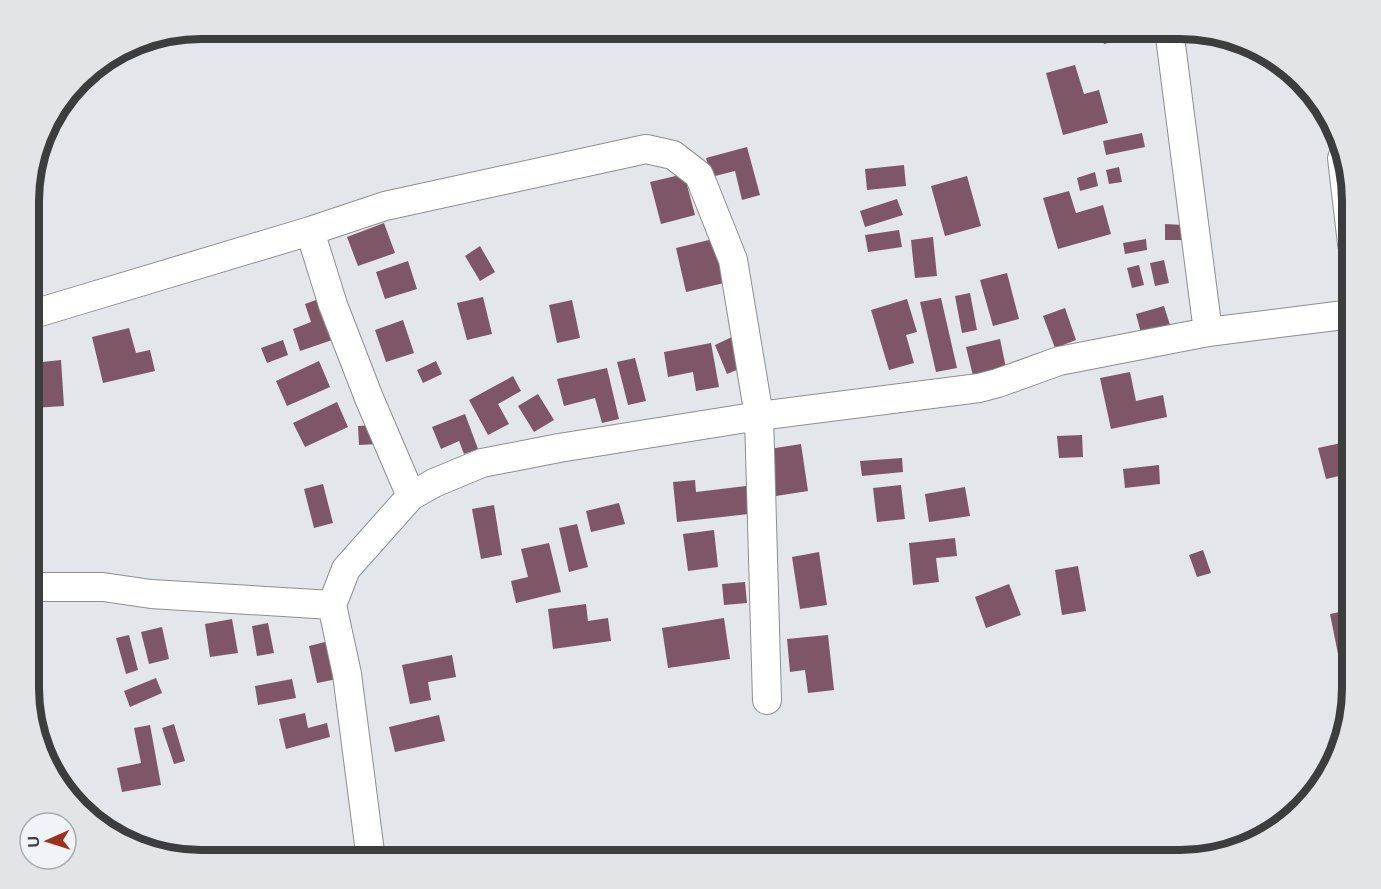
<svg xmlns="http://www.w3.org/2000/svg" width="1381" height="889" viewBox="0 0 1381 889" font-family="Helvetica,sans-serif">
	<rect width="100%" height="100%" fill="#e3e6ea"/>
	<path fill="#7f5667" d="M 1100,29 L 1131,29 L 1133,37 L 1104,44 Z
		M 1075,65 L 1084,94 L 1099,90 L 1108,123 L 1063,135 L 1046,73 Z
		M 1142,133 L 1145,147 L 1106,155 L 1103,141 Z
		M 747,147 L 760,195 L 742,200 L 735,171 L 711,177 L 706,158 Z
		M 904,165 L 906,186 L 867,190 L 865,169 Z
		M 1119,167 L 1122,182 L 1109,184 L 1106,170 Z
		M 1095,172 L 1098,186 L 1080,191 L 1077,178 Z
		M 684,174 L 695,215 L 661,224 L 650,182 Z
		M 967,176 L 981,226 L 945,236 L 931,186 Z
		M 1069,191 L 1076,213 L 1103,205 L 1111,234 L 1058,249 L 1043,198 Z
		M 897,199 L 903,215 L 865,227 L 860,211 Z
		M 384,223 L 395,253 L 358,266 L 347,237 Z
		M 1165,224 L 1183,225 L 1182,240 L 1165,240 Z
		M 899,230 L 902,247 L 868,252 L 865,235 Z
		M 933,237 L 937,276 L 915,278 L 911,240 Z
		M 713,239 L 724,283 L 686,292 L 676,248 Z
		M 1146,239 L 1147,250 L 1125,254 L 1123,243 Z
		M 480,246 L 495,272 L 480,281 L 465,256 Z
		M 1164,260 L 1169,283 L 1155,286 L 1150,263 Z
		M 408,261 L 417,289 L 385,299 L 376,272 Z
		M 1139,265 L 1144,285 L 1132,288 L 1127,268 Z
		M 1007,273 L 1019,319 L 993,326 L 980,280 Z
		M 970,293 L 977,330 L 962,333 L 955,296 Z
		M 327,296 L 341,337 L 300,351 L 293,329 L 311,322 L 305,304 Z
		M 483,297 L 492,334 L 467,340 L 457,303 Z
		M 941,298 L 957,368 L 936,372 L 920,302 Z
		M 907,299 L 917,332 L 906,335 L 914,363 L 889,370 L 871,310 Z
		M 572,300 L 580,338 L 557,343 L 549,305 Z
		M 1164,306 L 1170,325 L 1141,333 L 1136,314 Z
		M 1065,308 L 1076,340 L 1055,348 L 1043,316 Z
		M 403,320 L 414,353 L 386,362 L 375,330 Z
		M 129,328 L 136,353 L 150,350 L 155,371 L 103,383 L 92,337 Z
		M 732,337 L 744,367 L 727,374 L 715,345 Z
		M 1000,339 L 1007,373 L 974,380 L 966,347 Z
		M 283,340 L 288,355 L 267,363 L 261,348 Z
		M 711,343 L 719,387 L 696,391 L 693,372 L 668,377 L 664,352 Z
		M 635,358 L 646,401 L 628,405 L 617,362 Z
		M 61,360 L 64,406 L 33,408 L 31,385 L 43,384 L 42,362 Z
		M 319,361 L 330,387 L 287,406 L 276,381 Z
		M 436,361 L 442,374 L 423,383 L 417,370 Z
		M 607,368 L 619,419 L 602,423 L 595,398 L 564,406 L 557,379 Z
		M 1130,372 L 1136,401 L 1163,395 L 1167,417 L 1111,429 L 1100,378 Z
		M 513,376 L 521,391 L 498,404 L 509,424 L 488,435 L 469,400 Z
		M 538,394 L 554,420 L 534,432 L 518,406 Z
		M 337,402 L 348,427 L 305,447 L 293,423 Z
		M 465,414 L 478,449 L 464,454 L 459,441 L 441,449 L 432,427 Z
		M 377,425 L 378,444 L 359,445 L 358,426 Z
		M 1082,435 L 1083,457 L 1059,458 L 1057,436 Z
		M 1341,443 L 1348,474 L 1326,479 L 1318,448 Z
		M 801,444 L 808,491 L 776,496 L 769,449 Z
		M 902,458 L 903,472 L 862,476 L 860,461 Z
		M 1159,465 L 1160,484 L 1125,488 L 1123,469 Z
		M 695,480 L 696,492 L 746,486 L 749,514 L 677,522 L 673,482 Z
		M 323,484 L 333,523 L 314,528 L 304,489 Z
		M 901,485 L 905,519 L 877,522 L 873,488 Z
		M 965,487 L 970,516 L 929,522 L 925,494 Z
		M 619,503 L 625,524 L 591,532 L 586,511 Z
		M 494,505 L 502,555 L 481,559 L 472,509 Z
		M 577,524 L 588,567 L 569,572 L 559,528 Z
		M 714,530 L 718,567 L 688,571 L 683,534 Z
		M 955,538 L 957,556 L 936,558 L 939,582 L 913,585 L 909,543 Z
		M 549,543 L 561,592 L 516,603 L 511,581 L 528,577 L 521,549 Z
		M 1203,550 L 1211,573 L 1197,577 L 1189,555 Z
		M 819,552 L 827,605 L 800,609 L 792,557 Z
		M 1078,566 L 1086,611 L 1062,615 L 1055,570 Z
		M 745,582 L 747,603 L 724,605 L 722,584 Z
		M 1009,584 L 1021,615 L 986,628 L 975,597 Z
		M 586,604 L 588,621 L 608,618 L 611,641 L 553,649 L 548,609 Z
		M 1349,610 L 1352,624 L 1352,651 L 1338,654 L 1330,614 Z
		M 724,618 L 730,659 L 668,668 L 662,628 Z
		M 232,619 L 238,653 L 210,657 L 205,624 Z
		M 268,623 L 274,653 L 257,656 L 252,626 Z
		M 162,627 L 169,659 L 149,664 L 141,632 Z
		M 129,635 L 138,670 L 126,674 L 116,638 Z
		M 828,635 L 834,690 L 808,693 L 805,670 L 790,672 L 787,639 Z
		M 333,640 L 342,678 L 317,683 L 309,646 Z
		M 452,655 L 456,677 L 428,682 L 431,700 L 410,704 L 402,665 Z
		M 156,678 L 162,693 L 130,707 L 124,691 Z
		M 292,679 L 296,698 L 258,705 L 255,686 Z
		M 305,713 L 308,728 L 327,723 L 330,737 L 286,749 L 279,719 Z
		M 439,715 L 445,741 L 395,752 L 389,727 Z
		M 174,724 L 185,761 L 174,764 L 162,728 Z
		M 150,725 L 161,785 L 122,792 L 117,768 L 141,763 L 134,728 Z"/>
	<g fill="none" stroke-linecap="round" stroke-linejoin="round">
		<defs>
			<path id="minor" d="M 1169,29 L 1208,332
				M 1342,158 L 1352,244
				M 310,231 L 333,305 L 369,398 L 411,496
				M 30,315 L 310,231 L 385,206 L 646,149 L 673,155 L 699,175 L 733,260 L 759,416 L 767,700
				M 30,587 L 103,587 L 151,594 L 332,605
				M 371,860 L 347,674 L 332,605 L 346,569 L 411,496 L 434,483 L 482,463 L 559,448 L 759,416 L 979,388 L 998,383 L 1059,361 L 1208,332 L 1352,314"/>
		</defs>
		<use href="#minor" stroke="#8c8f92" stroke-width="30"/>
		<use href="#minor" stroke="#fff" stroke-width="28"/>
	</g>
	<path d="M0 0H1381V889H0ZM201 39H1180A162 162 0 0 1 1342 201V688A162 162 0 0 1 1180 850H201A162 162 0 0 1 39 688V201A162 162 0 0 1 201 39Z" fill="#e2e4e8" fill-rule="evenodd"/>
	<path fill="none" stroke="#3c3d3e" stroke-width="8" d="M201 39H1180A162 162 0 0 1 1342 201V688A162 162 0 0 1 1180 850H201A162 162 0 0 1 39 688V201A162 162 0 0 1 201 39Z"/>
	<g transform="translate(48 841) rotate(267)"><circle r="28" fill="#f0f3f7" stroke="#a8aaad" stroke-width="1.5"/>
	<path d="M0-4.5L10 22L0 15L-10 22Z" fill="#9c321e"/>
	<text y="-9" font-size="16" font-weight="bold" text-anchor="middle" fill="#3c3d3e">U</text>
	</g>
</svg>
